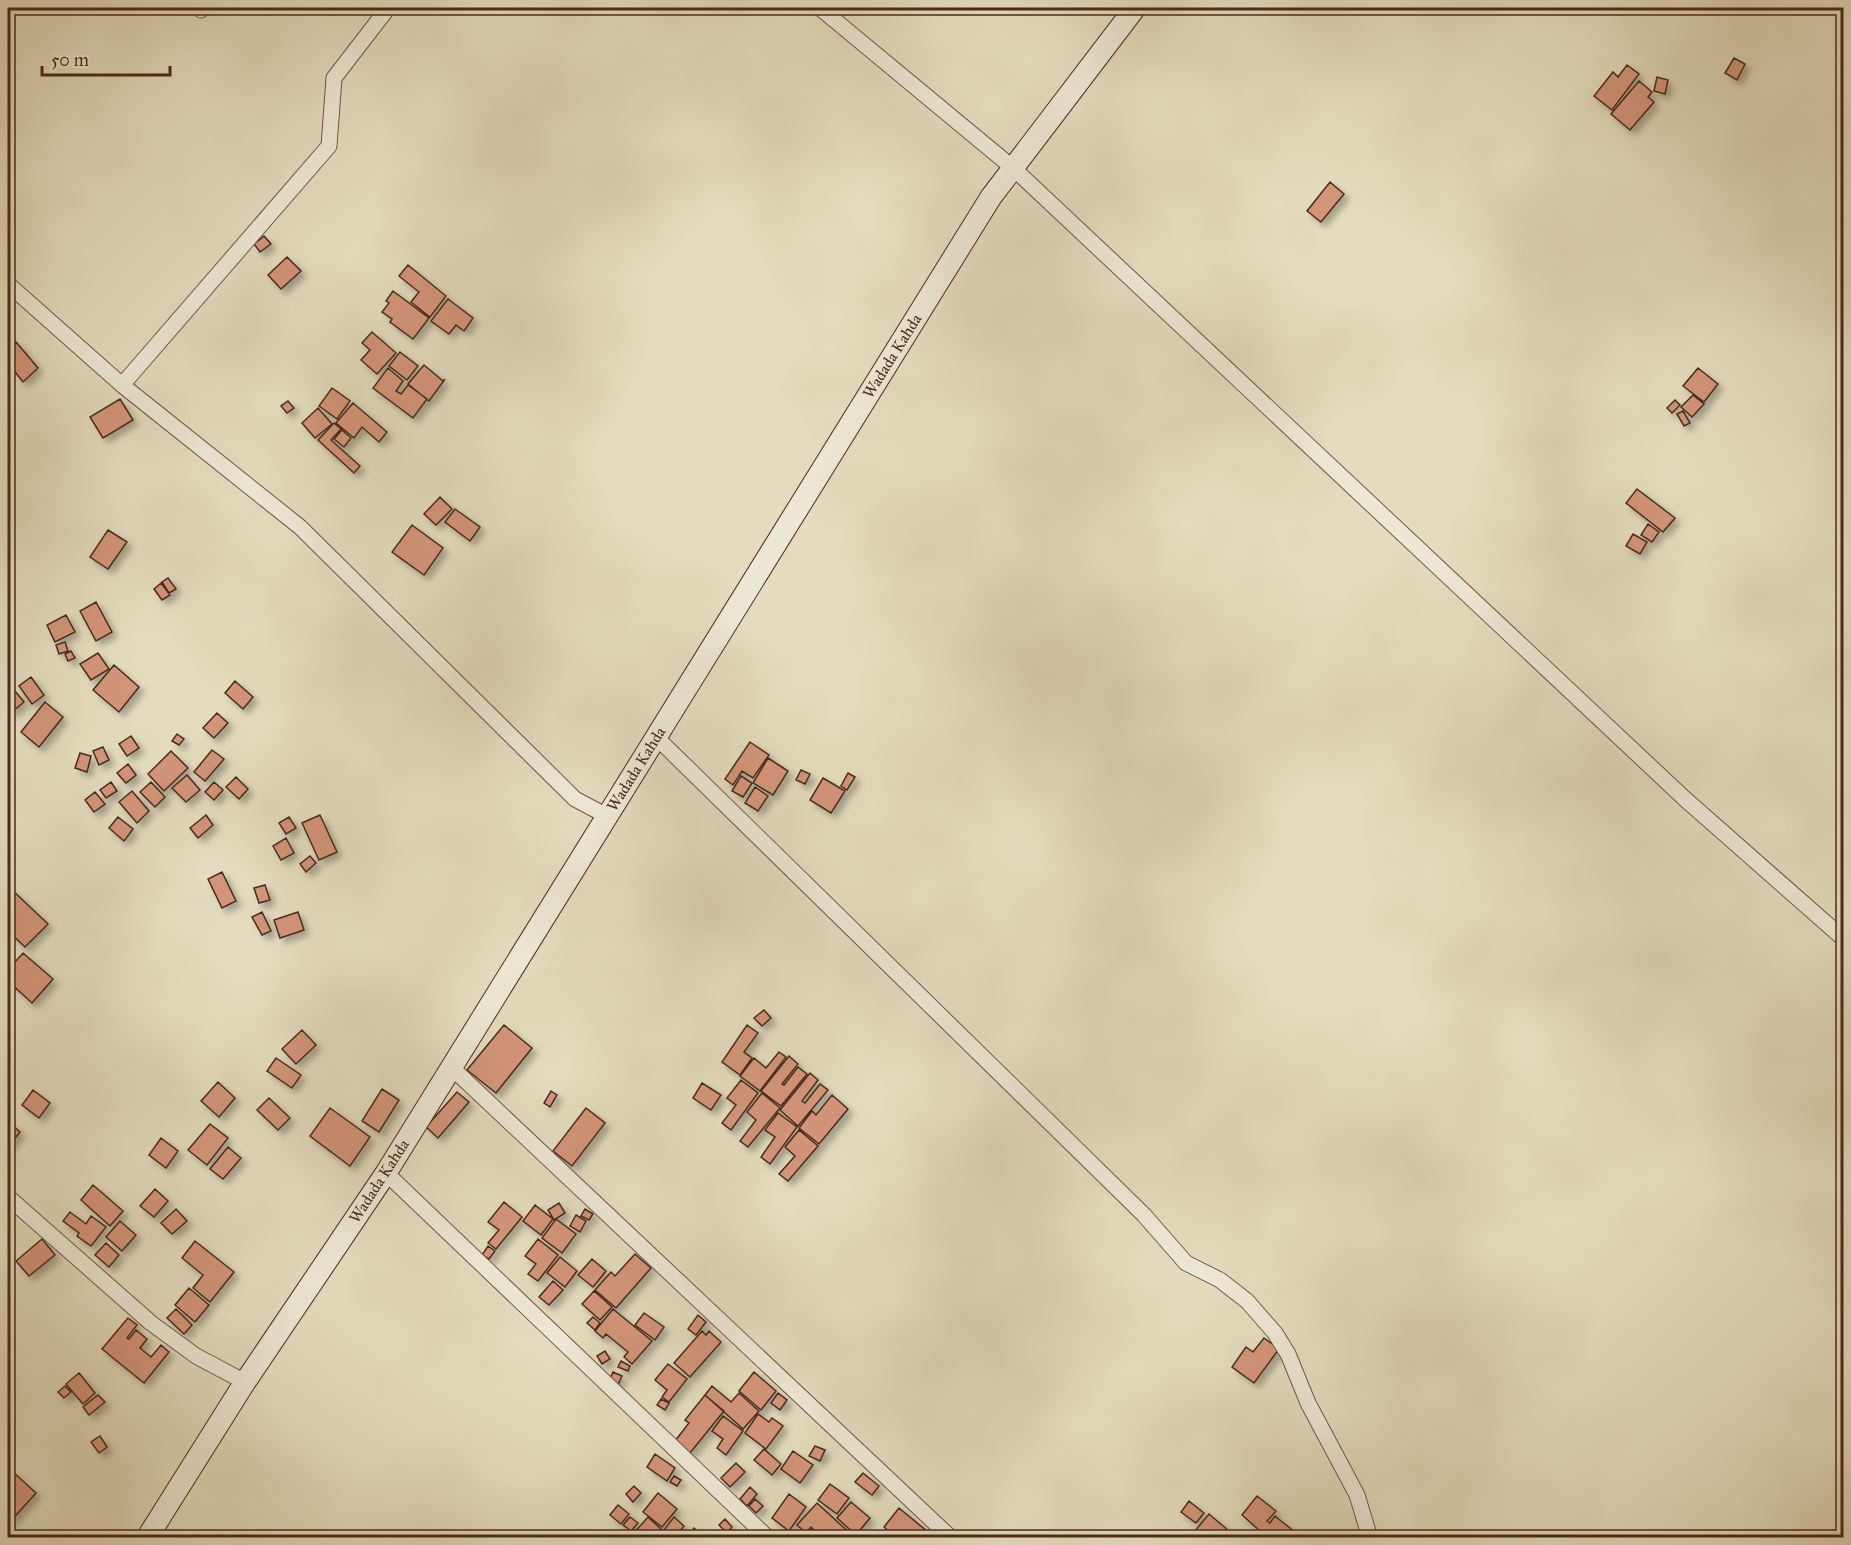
<svg xmlns="http://www.w3.org/2000/svg" width="1851" height="1545" viewBox="0 0 1851 1545" font-family="'IM FELL Great Primer',serif">
	<defs>
		<filter id="shadow"><feDropShadow dx="5" dy="5" stdDeviation="3" flood-color="#0004"/></filter>
	</defs>
	<rect width="100%" height="100%" fill="#e4dcbf"/>
	<filter id="stains"><feTurbulence type="fractalNoise" baseFrequency=".00333" numOctaves="4"/><feColorMatrix values="0 0 0 0 .2 0 0 0 0 .09 0 0 0 0 .02 0 0 0 .5 -.17"/></filter>
	<radialGradient id="worn" r=".72"><stop offset=".6" stop-color="#630" stop-opacity="0"/><stop offset="1" stop-color="#630" stop-opacity=".3"/></radialGradient>
	<path fill="#d3957a" stroke="#4a291c" stroke-width="1.5" filter="url(#shadow)" d="M 1734,58 L 1745,64 L 1737,80 L 1725,73 Z
		M 1627,65 L 1639,74 L 1612,110 L 1594,96 L 1613,72 L 1618,77 Z
		M 1657,77 L 1668,80 L 1665,94 L 1654,91 Z
		M 1639,81 L 1652,92 L 1648,97 L 1654,102 L 1630,130 L 1611,114 Z
		M 1330,182 L 1344,194 L 1321,222 L 1307,211 Z
		M 264,236 L 271,244 L 260,252 L 254,244 Z
		M 287,257 L 301,271 L 281,289 L 268,275 Z
		M 408,265 L 446,296 L 430,317 L 411,302 L 419,292 L 399,276 Z
		M 393,291 L 429,318 L 413,339 L 390,322 L 392,319 L 382,312 L 389,303 L 386,301 Z
		M 448,299 L 473,318 L 464,331 L 456,325 L 449,334 L 431,321 Z
		M 372,332 L 396,353 L 377,374 L 361,360 L 370,350 L 362,343 Z
		M 16,342 L 38,368 L 23,382 L 8,363 L 8,349 Z
		M 400,352 L 418,366 L 407,380 L 389,366 Z
		M 424,365 L 443,381 L 445,379 L 429,401 L 408,384 Z
		M 388,368 L 403,381 L 396,391 L 401,394 L 408,385 L 427,399 L 413,418 L 373,388 Z
		M 1698,368 L 1718,384 L 1704,402 L 1683,386 Z
		M 332,388 L 350,401 L 337,419 L 319,406 Z
		M 1693,395 L 1704,404 L 1692,417 L 1681,407 Z
		M 120,399 L 133,420 L 103,438 L 90,417 Z
		M 1675,400 L 1680,405 L 1672,413 L 1667,408 Z
		M 288,401 L 294,408 L 287,413 L 281,406 Z
		M 353,403 L 387,432 L 379,442 L 362,427 L 354,438 L 336,423 Z
		M 318,408 L 332,424 L 315,438 L 302,423 Z
		M 1683,411 L 1690,423 L 1684,426 L 1677,414 Z
		M 334,423 L 341,429 L 331,440 L 360,466 L 354,473 L 318,440 Z
		M 342,430 L 351,438 L 344,447 L 334,439 Z
		M 1637,489 L 1675,518 L 1663,532 L 1626,503 Z
		M 440,497 L 452,509 L 436,525 L 424,514 Z
		M 455,509 L 480,527 L 470,541 L 445,522 Z
		M 1648,524 L 1659,532 L 1652,542 L 1641,535 Z
		M 412,525 L 443,548 L 424,575 L 392,552 Z
		M 108,530 L 127,542 L 108,569 L 90,557 Z
		M 1633,534 L 1647,542 L 1640,554 L 1626,546 Z
		M 168,578 L 176,589 L 169,593 L 162,582 Z
		M 161,583 L 170,595 L 162,600 L 154,589 Z
		M 96,602 L 112,632 L 96,641 L 80,611 Z
		M 66,615 L 75,632 L 55,642 L 47,625 Z
		M 65,642 L 68,651 L 59,654 L 56,645 Z
		M 71,651 L 75,658 L 68,661 L 65,654 Z
		M 98,653 L 109,669 L 91,680 L 80,664 Z
		M 114,665 L 139,687 L 119,712 L 93,690 Z
		M 31,677 L 44,695 L 32,704 L 19,686 Z
		M 235,681 L 253,697 L 243,709 L 225,693 Z
		M 15,691 L 24,702 L 12,712 L 8,706 L 8,697 Z
		M 45,702 L 63,717 L 39,747 L 21,732 Z
		M 217,713 L 228,723 L 214,738 L 203,728 Z
		M 177,734 L 184,739 L 179,745 L 172,741 Z
		M 131,736 L 139,748 L 127,756 L 119,744 Z
		M 750,742 L 769,755 L 753,778 L 742,771 L 733,785 L 725,779 Z
		M 103,747 L 109,760 L 99,765 L 93,751 Z
		M 212,750 L 224,759 L 205,781 L 194,772 Z
		M 171,751 L 188,768 L 164,791 L 148,774 Z
		M 80,753 L 91,756 L 87,772 L 75,768 Z
		M 768,758 L 788,771 L 773,795 L 753,783 Z
		M 128,764 L 136,775 L 126,783 L 117,773 Z
		M 801,770 L 810,774 L 805,784 L 796,780 Z
		M 848,773 L 855,777 L 847,790 L 841,786 Z
		M 187,775 L 200,790 L 186,802 L 172,788 Z
		M 741,776 L 752,783 L 743,797 L 732,791 Z
		M 236,777 L 248,789 L 239,799 L 226,787 Z
		M 823,778 L 845,791 L 831,813 L 810,800 Z
		M 111,782 L 117,791 L 106,798 L 100,790 Z
		M 151,782 L 165,797 L 155,807 L 140,792 Z
		M 214,782 L 223,790 L 214,800 L 205,792 Z
		M 755,787 L 768,796 L 758,811 L 745,803 Z
		M 132,791 L 149,811 L 137,823 L 119,802 Z
		M 95,792 L 105,804 L 94,812 L 85,800 Z
		M 206,815 L 213,825 L 198,838 L 190,828 Z
		M 320,815 L 337,852 L 319,860 L 302,823 Z
		M 118,817 L 133,829 L 124,841 L 109,828 Z
		M 289,817 L 296,828 L 286,834 L 279,823 Z
		M 286,838 L 294,853 L 281,860 L 273,846 Z
		M 310,856 L 316,863 L 306,872 L 300,864 Z
		M 222,872 L 236,901 L 222,908 L 208,879 Z
		M 265,885 L 270,900 L 259,903 L 254,888 Z
		M 10,888 L 48,924 L 25,947 L 8,931 L 8,891 Z
		M 262,912 L 271,931 L 262,935 L 252,917 Z
		M 298,912 L 304,930 L 280,938 L 274,920 Z
		M 23,953 L 53,979 L 32,1003 L 8,981 L 8,970 Z
		M 764,1010 L 771,1018 L 762,1026 L 754,1018 Z
		M 504,1025 L 532,1048 L 496,1093 L 467,1070 Z
		M 747,1025 L 758,1033 L 744,1052 L 752,1058 L 740,1075 L 722,1062 Z
		M 302,1030 L 316,1045 L 296,1064 L 282,1049 Z
		M 779,1052 L 786,1057 L 760,1091 L 740,1076 L 754,1058 L 766,1068 Z
		M 789,1056 L 798,1064 L 782,1084 L 784,1085 L 798,1067 L 807,1074 L 781,1106 L 761,1091 Z
		M 276,1058 L 301,1075 L 292,1088 L 267,1071 Z
		M 810,1073 L 818,1080 L 802,1101 L 805,1103 L 820,1084 L 828,1090 L 798,1126 L 780,1110 Z
		M 741,1080 L 758,1093 L 731,1130 L 722,1123 L 736,1105 L 727,1098 Z
		M 218,1082 L 235,1098 L 219,1117 L 201,1101 Z
		M 702,1083 L 721,1095 L 711,1110 L 693,1098 Z
		M 382,1089 L 399,1100 L 379,1132 L 362,1121 Z
		M 33,1090 L 50,1103 L 39,1118 L 22,1105 Z
		M 551,1091 L 557,1095 L 550,1107 L 544,1103 Z
		M 457,1092 L 469,1102 L 438,1138 L 426,1127 Z
		M 762,1093 L 780,1108 L 748,1147 L 740,1141 L 756,1120 L 747,1112 Z
		M 832,1095 L 848,1109 L 819,1144 L 799,1128 L 812,1111 L 816,1115 Z
		M 269,1098 L 290,1118 L 278,1130 L 257,1110 Z
		M 330,1108 L 370,1137 L 350,1166 L 310,1136 Z
		M 586,1108 L 605,1123 L 572,1166 L 553,1151 Z
		M 778,1113 L 797,1127 L 770,1164 L 761,1157 L 775,1137 L 765,1130 Z
		M 8,1121 L 20,1132 L 8,1147 Z
		M 210,1124 L 228,1138 L 207,1165 L 188,1150 Z
		M 799,1130 L 818,1146 L 788,1181 L 779,1174 L 795,1156 L 785,1147 Z
		M 161,1138 L 178,1151 L 166,1168 L 149,1155 Z
		M 228,1147 L 241,1158 L 223,1179 L 210,1169 Z
		M 93,1185 L 123,1211 L 110,1226 L 81,1200 Z
		M 155,1189 L 168,1201 L 154,1217 L 140,1206 Z
		M 504,1202 L 522,1217 L 496,1249 L 488,1243 L 499,1230 L 488,1222 Z
		M 559,1203 L 565,1213 L 554,1220 L 548,1210 Z
		M 535,1205 L 553,1219 L 541,1235 L 523,1221 Z
		M 176,1209 L 187,1221 L 172,1234 L 161,1223 Z
		M 585,1209 L 593,1214 L 589,1220 L 581,1216 Z
		M 70,1212 L 86,1224 L 91,1216 L 106,1227 L 91,1246 L 77,1236 L 79,1233 L 63,1221 Z
		M 576,1215 L 586,1221 L 580,1232 L 570,1226 Z
		M 556,1219 L 576,1234 L 562,1253 L 542,1238 Z
		M 120,1221 L 136,1235 L 122,1251 L 106,1237 Z
		M 42,1239 L 55,1255 L 29,1276 L 16,1261 Z
		M 538,1239 L 558,1255 L 538,1281 L 528,1274 L 536,1264 L 525,1256 Z
		M 195,1241 L 234,1272 L 210,1302 L 193,1288 L 203,1275 L 182,1258 Z
		M 106,1243 L 119,1255 L 109,1267 L 95,1255 Z
		M 488,1246 L 495,1251 L 489,1259 L 482,1255 Z
		M 635,1254 L 651,1268 L 616,1308 L 595,1290 L 611,1272 L 615,1276 Z
		M 560,1257 L 577,1271 L 565,1287 L 547,1273 Z
		M 592,1259 L 606,1271 L 593,1287 L 578,1275 Z
		M 553,1281 L 563,1290 L 549,1305 L 539,1297 Z
		M 189,1288 L 209,1305 L 195,1322 L 175,1305 Z
		M 594,1291 L 612,1307 L 600,1320 L 582,1304 Z
		M 176,1309 L 192,1325 L 184,1334 L 167,1318 Z
		M 613,1309 L 652,1341 L 632,1364 L 624,1357 L 628,1352 L 606,1334 L 603,1338 L 595,1331 Z
		M 644,1313 L 664,1327 L 655,1340 L 635,1325 Z
		M 698,1315 L 706,1322 L 696,1335 L 688,1329 Z
		M 593,1317 L 600,1323 L 595,1330 L 587,1323 Z
		M 128,1318 L 137,1325 L 127,1338 L 129,1339 L 136,1330 L 147,1339 L 140,1348 L 151,1357 L 161,1345 L 169,1352 L 144,1383 L 102,1349 Z
		M 702,1331 L 706,1335 L 709,1331 L 721,1342 L 690,1377 L 674,1363 Z
		M 1264,1338 L 1279,1349 L 1254,1383 L 1232,1367 L 1246,1347 L 1253,1352 Z
		M 605,1351 L 610,1359 L 602,1364 L 597,1356 Z
		M 621,1361 L 630,1366 L 628,1371 L 618,1367 Z
		M 668,1364 L 687,1379 L 669,1402 L 662,1397 L 667,1390 L 655,1380 Z
		M 613,1372 L 622,1376 L 618,1385 L 609,1381 Z
		M 754,1372 L 776,1391 L 761,1410 L 739,1391 Z
		M 79,1373 L 95,1393 L 83,1404 L 66,1384 Z
		M 65,1386 L 71,1392 L 64,1398 L 58,1392 Z
		M 712,1386 L 731,1402 L 739,1393 L 759,1411 L 743,1429 L 705,1395 Z
		M 778,1393 L 787,1400 L 780,1410 L 771,1403 Z
		M 98,1395 L 105,1402 L 89,1415 L 83,1407 Z
		M 705,1395 L 724,1411 L 690,1453 L 675,1441 L 689,1423 L 685,1420 Z
		M 661,1399 L 669,1403 L 665,1410 L 657,1405 Z
		M 758,1414 L 769,1422 L 772,1418 L 783,1426 L 766,1449 L 745,1433 Z
		M 723,1416 L 743,1431 L 726,1455 L 717,1448 L 723,1439 L 712,1431 Z
		M 100,1436 L 107,1447 L 99,1453 L 91,1442 Z
		M 815,1446 L 825,1450 L 820,1461 L 809,1456 Z
		M 764,1449 L 781,1464 L 772,1475 L 754,1460 Z
		M 793,1451 L 813,1465 L 800,1483 L 781,1469 Z
		M 655,1454 L 675,1468 L 667,1481 L 647,1467 Z
		M 736,1463 L 745,1472 L 730,1487 L 721,1478 Z
		M 13,1472 L 36,1493 L 8,1524 L 8,1491 L 9,1489 L 8,1488 L 8,1477 Z
		M 863,1473 L 879,1486 L 872,1495 L 855,1482 Z
		M 674,1476 L 681,1480 L 677,1486 L 670,1482 Z
		M 830,1484 L 849,1498 L 837,1514 L 818,1500 Z
		M 634,1486 L 641,1493 L 633,1502 L 626,1494 Z
		M 750,1487 L 757,1494 L 747,1506 L 740,1499 Z
		M 658,1493 L 677,1509 L 662,1527 L 643,1512 Z
		M 789,1494 L 806,1507 L 789,1531 L 772,1518 Z
		M 1257,1496 L 1276,1511 L 1267,1521 L 1270,1523 L 1275,1516 L 1296,1533 L 1293,1538 L 1268,1538 L 1242,1515 Z
		M 755,1499 L 763,1506 L 756,1513 L 749,1506 Z
		M 1189,1501 L 1204,1513 L 1196,1523 L 1181,1512 Z
		M 851,1502 L 870,1518 L 856,1535 L 837,1518 Z
		M 817,1503 L 854,1537 L 853,1538 L 822,1538 L 811,1527 L 806,1533 L 797,1525 Z
		M 618,1505 L 629,1514 L 621,1524 L 610,1515 Z
		M 899,1508 L 928,1532 L 924,1538 L 896,1538 L 884,1527 Z
		M 1209,1514 L 1229,1531 L 1223,1538 L 1189,1538 Z
		M 630,1517 L 638,1523 L 631,1531 L 623,1525 Z
		M 648,1517 L 662,1530 L 655,1538 L 635,1538 L 632,1535 Z
		M 674,1517 L 684,1526 L 675,1538 L 664,1530 Z
		M 725,1519 L 732,1527 L 727,1533 L 719,1525 Z
		M 694,1528 L 705,1538 L 686,1538 Z"/>
	<g fill="none" stroke-linecap="round" stroke-linejoin="round">
		<defs>
			<path id="street" d="M 198,8 L 201,10
				M 820,8 L 1013,168 L 1685,799 L 1844,939
				M 8,284 L 122,385 L 300,527 L 575,799 L 607,816
				M 122,385 L 329,146 L 334,78 L 388,8
				M 656,737 L 1144,1215 L 1186,1263 L 1220,1280 L 1247,1301 L 1275,1333 L 1288,1354 L 1308,1403 L 1357,1495 L 1370,1538
				M 451,1067 L 951,1538
				M 386,1173 L 768,1538
				M 8,1197 L 151,1323 L 196,1356 L 245,1382"/>
			<path id="secondary" d="M 147,1538 L 245,1382 L 386,1173 L 991,197 L 1135,8"/>
		</defs>
		<use href="#street" stroke="#705645" stroke-width="17"/>
		<use href="#secondary" stroke="#4a291c" stroke-width="23"/>
		<use href="#street" stroke="#ede8d5" stroke-width="15"/>
		<use href="#secondary" stroke="#ede8d5" stroke-width="21"/>
	</g>
	<g text-anchor="middle" dominant-baseline="central" stroke-width="5" stroke-linejoin="round" paint-order="stroke">
		<g font-size="16" fill="#4a291c" stroke="#ede8d5">
			<text transform="translate(892 356) rotate(-58)">Wadada Kahda</text>
			<text transform="translate(636 769) rotate(-58)">Wadada Kahda</text>
			<text transform="translate(379 1181) rotate(-57)">Wadada Kahda</text>
		</g>
	</g>
	<rect width="1851" height="1545" fill="none" stroke="#e4dcbf" stroke-width="30"/>
	<rect x="9" y="9" width="1833" height="1527" fill="none" stroke="#4a291c" stroke-width="3"/>
	<rect x="15" y="15" width="1821" height="1515" fill="none" stroke="#4a291c" stroke-width="1.5"/>
	<path d="M42 66v9h128v-9" fill="none" stroke="#4a291c" stroke-width="3"/>
	<text x="51" y="66" font-size="18" fill="#4a291c" stroke="#ede8d5" stroke-width="4.5" paint-order="stroke">50 m</text>
	<rect width="100%" height="100%" filter="url(#stains)"/>
	<rect width="100%" height="100%" fill="url(#worn)"/>
</svg>
